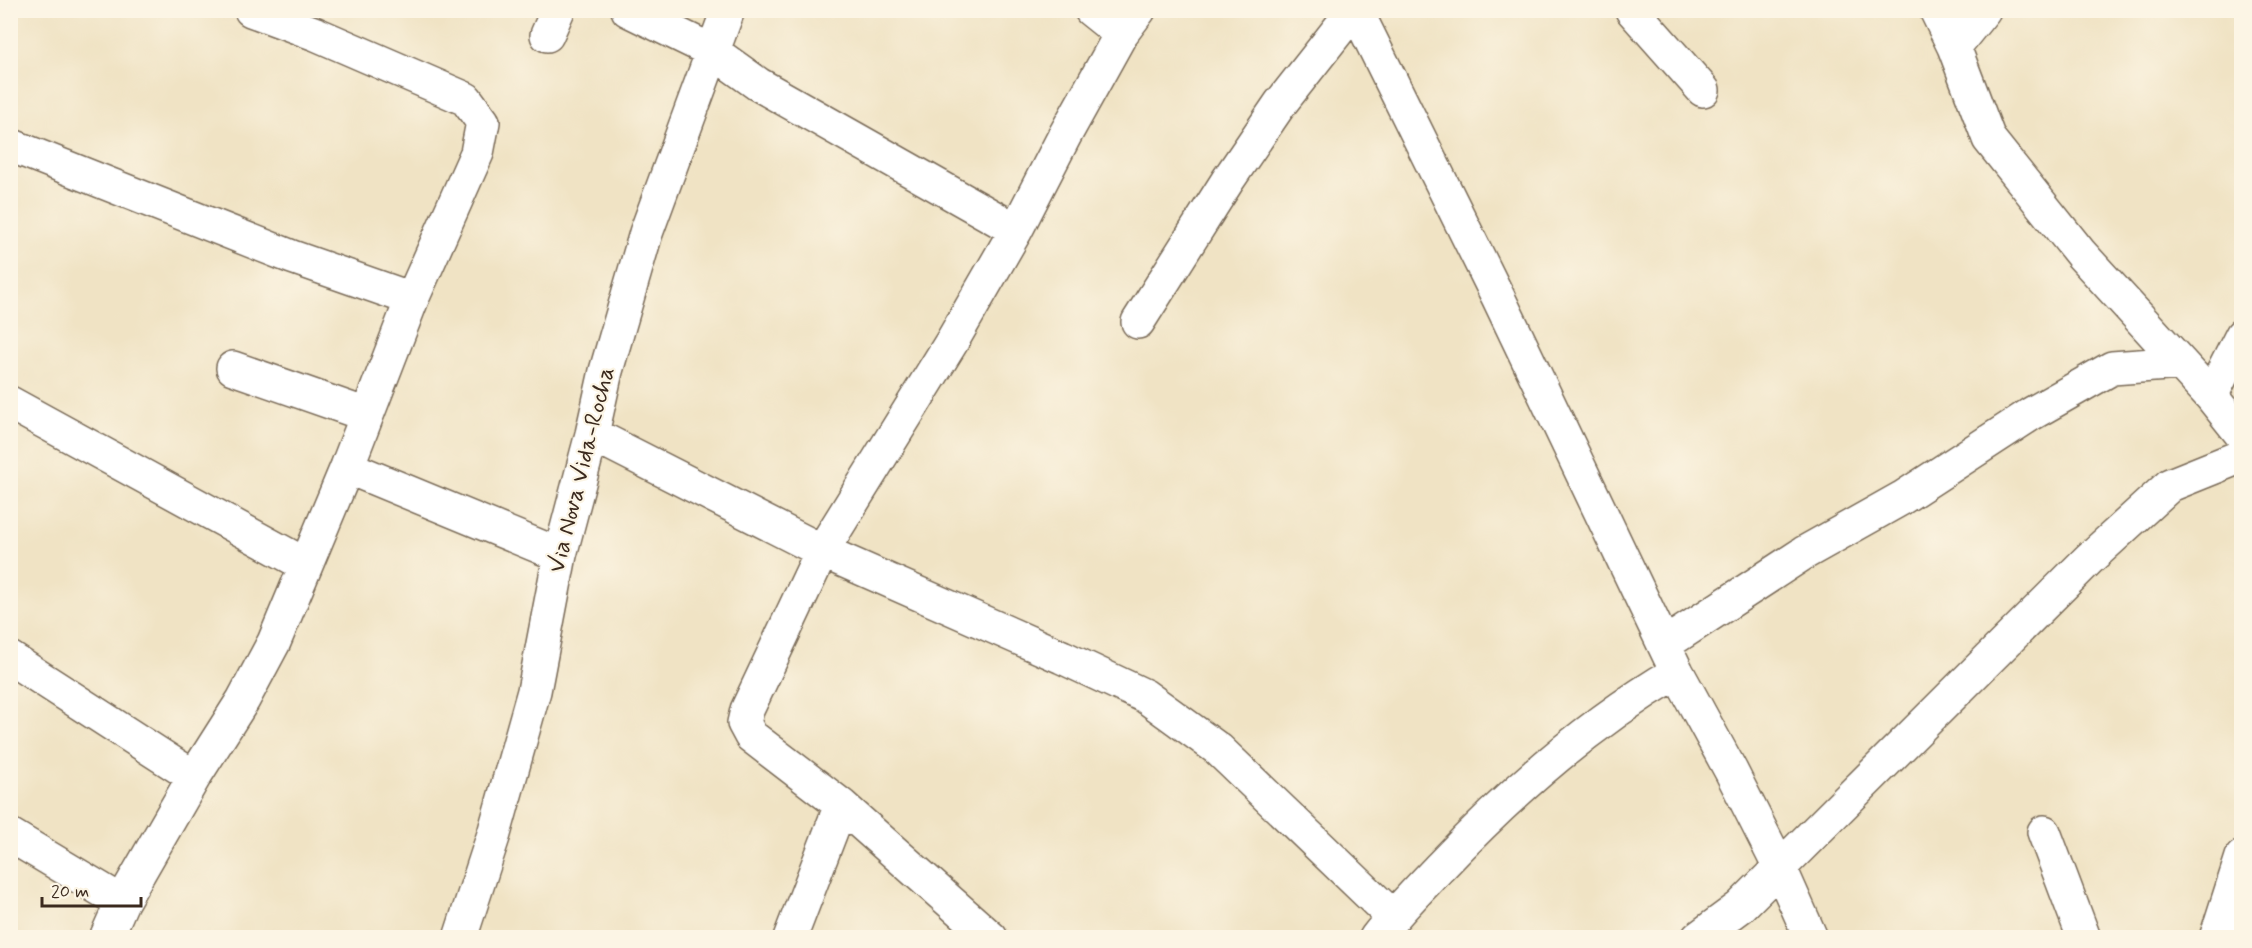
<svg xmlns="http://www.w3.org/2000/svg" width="2252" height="948" viewBox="0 0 2252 948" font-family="Mynerve,sans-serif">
	<rect width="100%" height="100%" fill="#fcf5e5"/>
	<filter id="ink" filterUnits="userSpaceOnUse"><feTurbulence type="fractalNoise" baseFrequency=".0167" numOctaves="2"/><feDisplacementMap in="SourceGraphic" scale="12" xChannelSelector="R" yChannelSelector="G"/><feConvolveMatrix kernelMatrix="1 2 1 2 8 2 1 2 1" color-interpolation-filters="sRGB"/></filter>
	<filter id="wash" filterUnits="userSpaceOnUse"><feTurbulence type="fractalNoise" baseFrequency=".008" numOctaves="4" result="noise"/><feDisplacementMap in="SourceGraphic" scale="24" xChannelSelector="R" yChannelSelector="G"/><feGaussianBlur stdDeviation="1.35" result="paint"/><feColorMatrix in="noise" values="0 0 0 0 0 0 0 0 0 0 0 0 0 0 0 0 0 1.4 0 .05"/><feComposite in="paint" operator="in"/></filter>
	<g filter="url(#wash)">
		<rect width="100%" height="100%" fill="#f0e3c4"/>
	</g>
	<g filter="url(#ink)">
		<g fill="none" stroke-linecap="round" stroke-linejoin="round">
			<defs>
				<path id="minor" d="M 628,10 L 712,51 L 758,84 L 1016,230
					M 1091,10 L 1121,34
					M 1356,10 L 1498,297 L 1677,672 L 1731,771 L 1780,868 L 1811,938
					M 1632,10 L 1703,90
					M 1936,10 L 1954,47 L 1989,139 L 2081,254 L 2211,396 L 2242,435
					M 547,35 L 558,10
					M 1954,47 L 1984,10
					M 10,145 L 292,257 L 412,299
					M 1138,322 L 1228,180 L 1280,104 L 1354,10
					M 233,368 L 367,415
					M 2211,396 L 2242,335
					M 10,403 L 306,565
					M 592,434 L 822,551 L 1062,657 L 1145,696 L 1218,749 L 1393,917
					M 347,467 L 560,555
					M 1665,644 L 1804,553 L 1902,498 L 2031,414 L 2112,368 L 2181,363
					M 10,658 L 194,777
					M 2044,832 L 2084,938
					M 10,835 L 122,902
					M 106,938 L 122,902 L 194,777 L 243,700 L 274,642 L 347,467 L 412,299 L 477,153 L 483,122 L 466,99 L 316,34 L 251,10
					M 460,938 L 494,834 L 534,691 L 560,555 L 592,434 L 606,371 L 646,233 L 728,10
					M 790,938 L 841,805
					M 991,938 L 841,805 L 751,736 L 744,723 L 747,710 L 822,551 L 951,343 L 1016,230 L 1065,135 L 1121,34 L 1139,10
					M 1376,938 C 1396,912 1418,890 1441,866 C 1511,792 1588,724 1677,672
					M 1698,938 L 1740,907 L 2089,559 L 2170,485 L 2242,456
					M 2216,938 L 2242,857"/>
			</defs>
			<use href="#minor" stroke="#7a6b58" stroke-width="36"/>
			<use href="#minor" stroke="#fff" stroke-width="33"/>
		</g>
	</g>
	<g text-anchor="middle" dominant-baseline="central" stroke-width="4.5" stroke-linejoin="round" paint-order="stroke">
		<g font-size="24" fill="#3b2a1e" stroke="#fcf5e5">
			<text transform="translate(582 470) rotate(-76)">Via Nova Vida-Rocha</text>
		</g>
	</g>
	<rect width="2252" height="948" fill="none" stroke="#fcf5e5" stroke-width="36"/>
	<path d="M42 897v9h99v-9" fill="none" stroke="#3b2a1e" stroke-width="3"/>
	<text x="51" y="897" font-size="18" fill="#3b2a1e" stroke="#fcf5e5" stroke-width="4.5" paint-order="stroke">20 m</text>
</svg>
